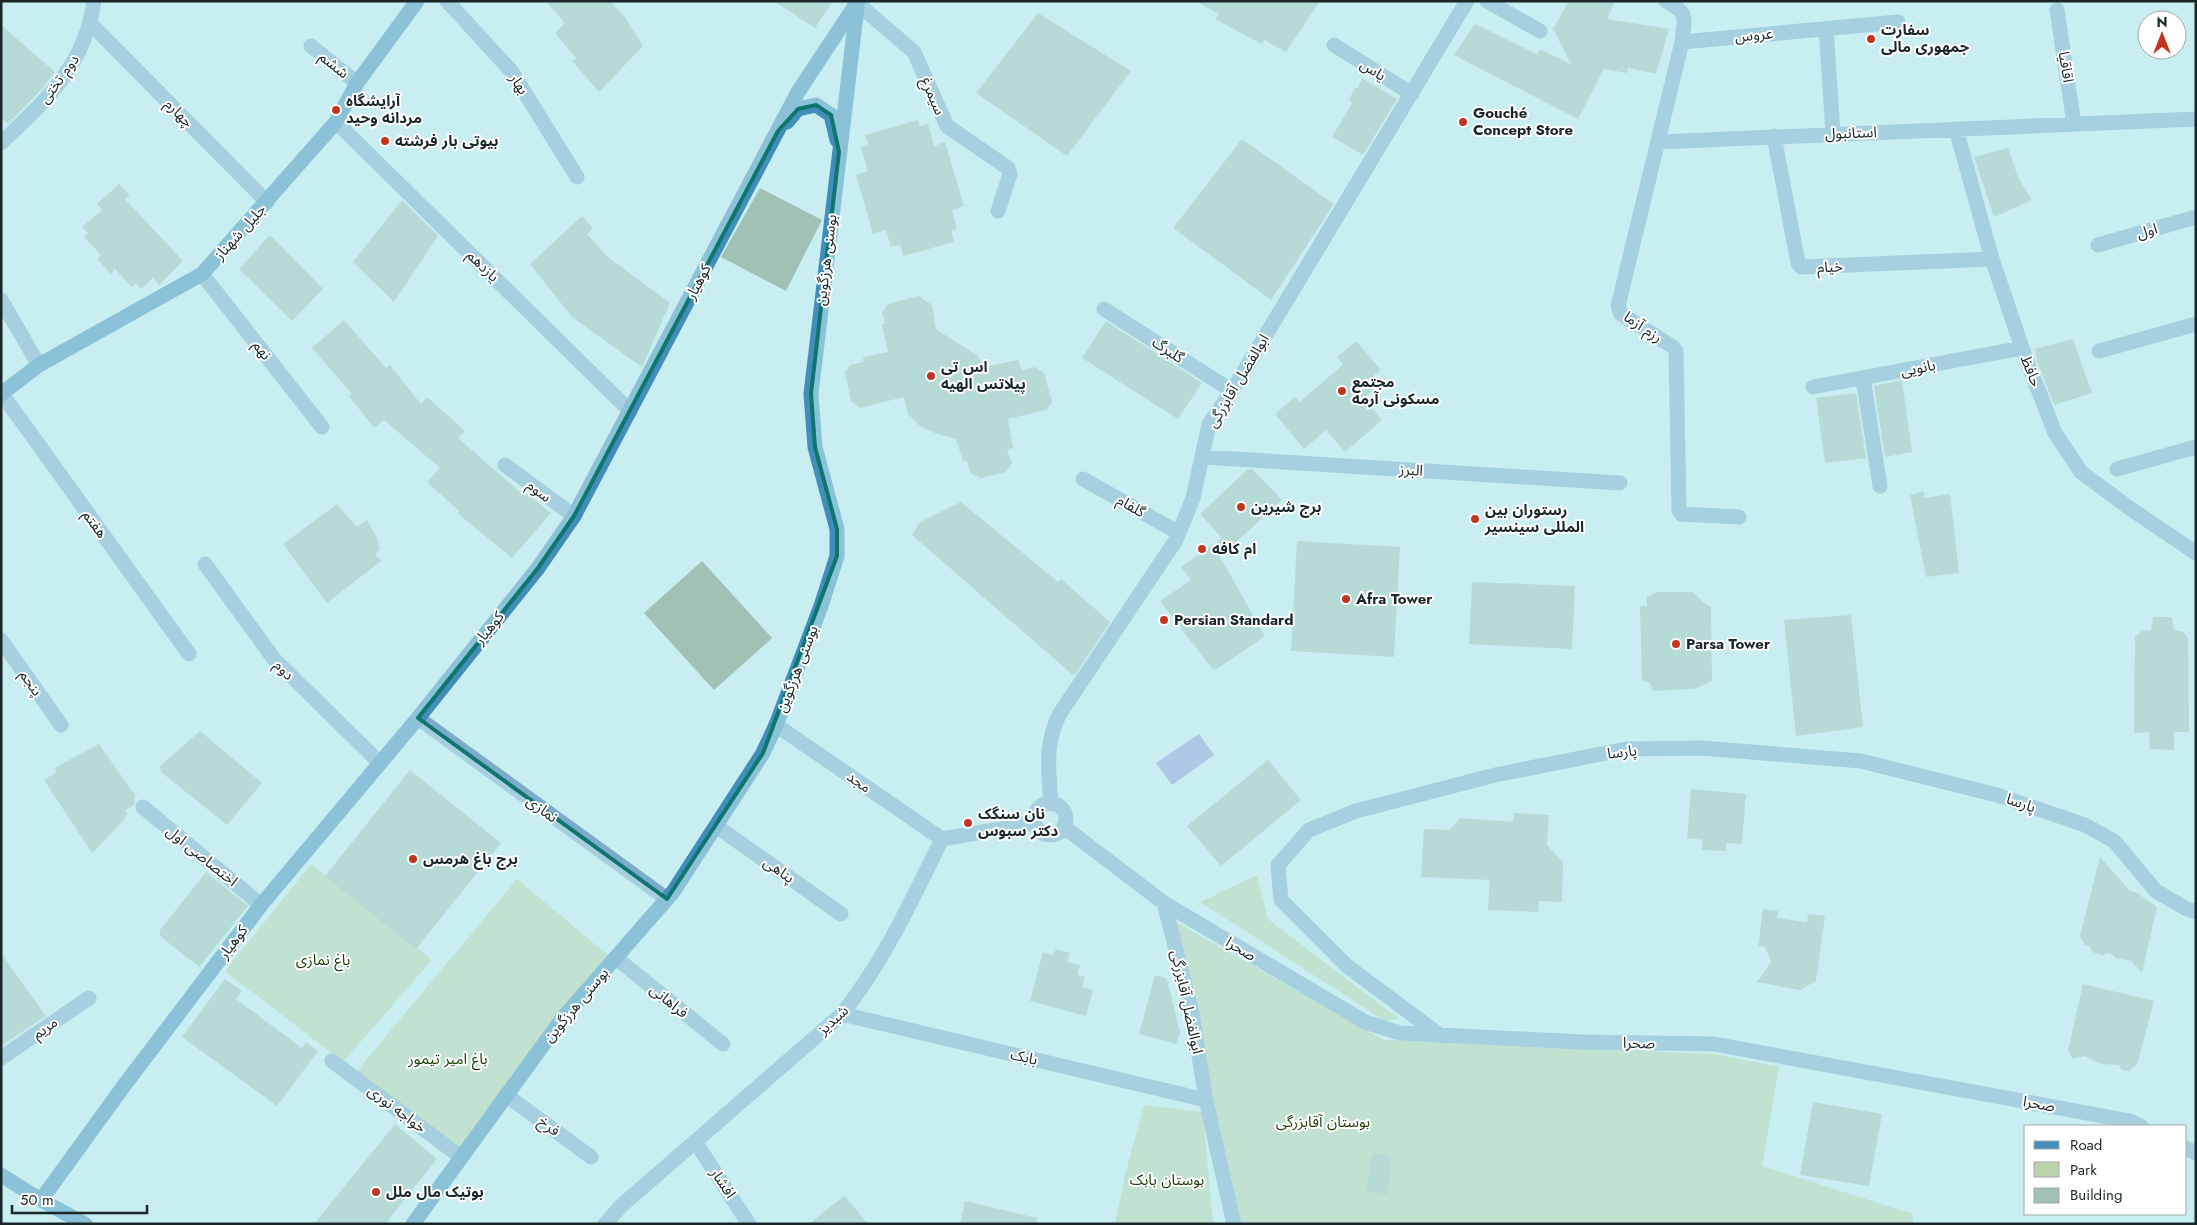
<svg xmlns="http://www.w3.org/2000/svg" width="2197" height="1225" viewBox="0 0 2197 1225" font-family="Jost,'Noto Sans Arabic',sans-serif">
	<rect width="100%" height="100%" fill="#c9eef1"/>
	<path fill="#b9d3ab" d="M 311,864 L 432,960 L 343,1062 L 225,971 Z
		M 1257,875 L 1268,919 L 1399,1019 L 1385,1021 L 1200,902 Z
		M 517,879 L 609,956 L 460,1148 L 357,1071 Z
		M 1176,922 L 1384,1040 L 1714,1054 L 1779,1067 L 1762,1166 L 1913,1214 L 1913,1224 L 1242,1224 L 1213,1096 L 1199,1006 Z
		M 1144,1105 L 1203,1112 L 1213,1224 L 1115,1224 L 1125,1175 Z"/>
	<path fill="#8999d4" d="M 1199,734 L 1214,755 L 1172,785 L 1156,763 Z"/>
	<path fill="#a1c1b4" d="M 546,1 L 610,1 L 624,16 L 643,46 L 599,92 L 572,61 L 576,58 L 555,33 L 565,23 Z
		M 774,1 L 833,1 L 815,28 Z
		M 1195,1 L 1320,1 L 1286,52 L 1264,40 L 1262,44 L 1215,19 L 1219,14 Z
		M 1569,1 L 1615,1 L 1607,19 L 1669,29 L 1656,74 L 1628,68 L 1627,73 L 1604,69 L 1578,119 L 1454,55 L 1475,24 L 1537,54 L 1540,49 L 1571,64 L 1553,29 Z
		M 1038,13 L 1131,71 L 1067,156 L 976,93 Z
		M 1,25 L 55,72 L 41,90 L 8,124 L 1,117 Z
		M 1362,78 L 1397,99 L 1363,155 L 1332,137 L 1352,103 L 1349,99 L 1355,88 L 1358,88 Z
		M 918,120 L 920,126 L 928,124 L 934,146 L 945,142 L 964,206 L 952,210 L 957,229 L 951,231 L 954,242 L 903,256 L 900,245 L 891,247 L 886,230 L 873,234 L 856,175 L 868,171 L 861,147 L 868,144 L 865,135 Z
		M 1242,139 L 1334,204 L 1271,300 L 1173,228 Z
		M 2008,148 L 2018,177 L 2032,200 L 1994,217 L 1974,157 Z
		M 119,184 L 130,195 L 125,199 L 183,261 L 159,285 L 153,278 L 141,289 L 136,283 L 132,287 L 115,269 L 111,274 L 97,259 L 101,255 L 84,237 L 88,233 L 82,227 L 102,210 L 97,204 Z
		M 760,188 L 822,220 L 786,291 L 721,257 Z
		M 402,200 L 438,236 L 394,302 L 353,262 Z
		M 582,216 L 593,228 L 587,234 L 608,257 L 670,303 L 642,367 L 572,317 L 530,264 Z
		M 270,235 L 323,289 L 292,321 L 239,269 Z
		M 919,296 L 932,305 L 936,329 L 978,356 L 979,360 L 989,366 L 1018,360 L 1022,370 L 1035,367 L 1044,373 L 1052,402 L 1046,410 L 1008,419 L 1013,448 L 1007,450 L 1012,463 L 1006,472 L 981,478 L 970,473 L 967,461 L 963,461 L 956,439 L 937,434 L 921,427 L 908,414 L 904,397 L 860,408 L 851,401 L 845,372 L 850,365 L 864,362 L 863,357 L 888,352 L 882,325 L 885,324 L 882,312 L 888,304 Z
		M 344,320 L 386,368 L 390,365 L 421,404 L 427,397 L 465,431 L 458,438 L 522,494 L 524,491 L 551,513 L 512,558 L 457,513 L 459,511 L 427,482 L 440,468 L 384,420 L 374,428 L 349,396 L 352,394 L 312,348 Z
		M 1106,321 L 1202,383 L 1178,419 L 1082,358 Z
		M 2073,339 L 2092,393 L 2054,405 L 2037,361 L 2035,349 Z
		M 1356,341 L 1381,370 L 1372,377 L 1379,385 L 1364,398 L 1382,420 L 1345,452 L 1326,430 L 1304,449 L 1275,414 L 1295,397 L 1299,402 L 1343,365 L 1337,357 Z
		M 1902,380 L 1912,452 L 1885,457 L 1874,386 Z
		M 1856,393 L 1866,458 L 1825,463 L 1816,398 Z
		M 1248,469 L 1253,470 L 1282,500 L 1220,557 L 1265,636 L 1214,671 L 1160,601 L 1191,580 L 1181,567 L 1222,538 L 1200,514 Z
		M 1924,491 L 1924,498 L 1950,494 L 1959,573 L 1926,577 L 1910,495 Z
		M 961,502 L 1058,582 L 1061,579 L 1110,622 L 1074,676 L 912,535 L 920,522 Z
		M 337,504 L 357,527 L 367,520 L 377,538 L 380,549 L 375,554 L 381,561 L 327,603 L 283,544 Z
		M 1297,541 L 1400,547 L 1394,657 L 1291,651 Z
		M 702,561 L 772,638 L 714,690 L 644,613 Z
		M 1472,582 L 1575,586 L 1572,649 L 1469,644 Z
		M 1657,592 L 1693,592 L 1704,603 L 1711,607 L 1712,681 L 1694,689 L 1653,691 L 1650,683 L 1642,680 L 1640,606 L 1647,606 L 1647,597 Z
		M 1851,615 L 1863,727 L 1796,736 L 1784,620 Z
		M 2153,617 L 2172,617 L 2174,630 L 2182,631 L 2188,638 L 2189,732 L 2174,732 L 2174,750 L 2150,749 L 2149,732 L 2134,733 L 2135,637 L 2142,631 L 2151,630 Z
		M 200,731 L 262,783 L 227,825 L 161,772 L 160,766 Z
		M 99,744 L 135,795 L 134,805 L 125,810 L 128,815 L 125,816 L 126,818 L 92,853 L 44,780 L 57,772 L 54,768 Z
		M 1268,760 L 1301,800 L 1221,866 L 1187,826 Z
		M 410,770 L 501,843 L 416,949 L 325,876 Z
		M 1691,789 L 1746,794 L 1742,844 L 1726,843 L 1726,851 L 1702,850 L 1703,840 L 1687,838 Z
		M 1514,813 L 1549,815 L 1547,845 L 1563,862 L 1562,902 L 1539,901 L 1538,912 L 1488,910 L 1490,880 L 1421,877 L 1424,829 L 1450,830 L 1460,818 L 1513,822 Z
		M 2100,857 L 2130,891 L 2136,892 L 2157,907 L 2142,973 L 2131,961 L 2116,958 L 2110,953 L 2102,955 L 2092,952 L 2090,946 L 2085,945 L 2080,936 Z
		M 206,872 L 248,906 L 199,967 L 160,936 L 160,930 Z
		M 1763,909 L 1778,911 L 1777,918 L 1807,922 L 1808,914 L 1825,916 L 1816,981 L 1800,990 L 1757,982 L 1771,962 L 1765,947 L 1758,946 Z
		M 1056,949 L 1070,953 L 1067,962 L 1080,965 L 1077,975 L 1085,977 L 1082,987 L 1093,990 L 1086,1016 L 1030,1001 L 1043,952 L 1053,955 Z
		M 1,953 L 46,1016 L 1,1046 Z
		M 1155,975 L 1167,979 L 1180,1032 L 1176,1044 L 1139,1034 Z
		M 225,979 L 242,991 L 236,999 L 302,1048 L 306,1042 L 318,1051 L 277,1106 L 182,1037 Z
		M 2083,984 L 2154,1001 L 2137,1065 L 2129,1071 L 2122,1070 L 2119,1065 L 2102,1064 L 2084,1056 L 2073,1059 L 2068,1051 Z
		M 1813,1102 L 1882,1114 L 1869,1186 L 1800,1175 Z
		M 395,1124 L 437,1159 L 385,1224 L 314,1224 Z
		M 1372,1153 L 1391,1156 L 1388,1194 L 1366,1191 Z
		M 845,1196 L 868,1224 L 809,1224 L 826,1210 Z
		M 965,1201 L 1037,1218 L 1036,1224 L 960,1224 Z"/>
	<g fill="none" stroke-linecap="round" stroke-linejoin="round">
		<path stroke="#7dabca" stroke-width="15" d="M 447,1 L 512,72 L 577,177
			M 1487,1 L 1540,31
			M 1666,1 C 1690,14 1684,18 1682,42 L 1618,306 L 1621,314 L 1673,347 L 1676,351 L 1679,510 L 1681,514 L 1739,517
			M 857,3 L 914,52 L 947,126 L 1008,168 L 1010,174 L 998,211
			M 2057,10 L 2074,124
			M 91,24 L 267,202
			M 1826,28 L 1833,134
			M 1682,42 L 1898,22
			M 1334,45 L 1412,94
			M 311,46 L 357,83
			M 336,122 L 630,411
			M 1956,129 L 1992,259 L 2022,348 L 2055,433 L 2081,472 L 2128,507 L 2196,553
			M 1774,136 L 1798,263 L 1801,267 L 1992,259
			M 1659,142 L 2196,119
			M 1,143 C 46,100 85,66 94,1
			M 2098,245 L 2196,217
			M 202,274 L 322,427
			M 1,300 L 39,365
			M 1104,309 L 1232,391
			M 2099,351 L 2196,324
			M 1863,378 L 1880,486
			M 1813,387 L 2022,348
			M 2,394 L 189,654
			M 1202,457 L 1620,483
			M 505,465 L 574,516
			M 2117,469 L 2196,447
			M 1083,479 L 1179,533
			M 205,564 L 274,659 L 379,762
			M 1,640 L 61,725
			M 418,718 L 667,899
			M 776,725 L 942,839
			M1034 819a16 16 0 1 1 32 0a16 16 0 1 1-32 0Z
			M 1051,804 C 1049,770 1044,747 1059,715 L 1176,540 L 1193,498 L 1209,424 L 1232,391 L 1467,1
			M 143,807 L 261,905
			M 716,826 L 841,914
			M 1064,827 L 1164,903 L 1192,1012 L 1206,1100 L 1234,1224
			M 942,839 L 1034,823
			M 1164,903 L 1365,1022 L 1400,1033 L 1582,1042 L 1714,1044 L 2130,1121 L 2141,1126
			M 616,958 L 723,1044
			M 842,1014 L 1206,1100
			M 1441,1036 L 1347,966 L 1281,900 L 1278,865 L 1309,830 L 1356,811 L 1495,775 L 1626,749 L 1702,748 L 1861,761 L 1997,795 L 2085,825 L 2114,841 L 2156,891 L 2185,908 L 2196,912
			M 1,1058 L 89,998
			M 332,1061 L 461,1157
			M 506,1095 L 591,1157
			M 696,1143 L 749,1224
			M 2186,1148 L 2196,1153
			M 605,1224 L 621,1206 L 842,1014 C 884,961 912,900 942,839"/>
		<path stroke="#428dba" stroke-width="15" d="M 787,122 L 798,109 L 816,105 L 831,115 L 837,140
			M 1,394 L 39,365 L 202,274 L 336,122 L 357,83 L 417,1
			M 1,1175 L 41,1200 L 85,1224
			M 41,1200 L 123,1087 L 261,905 L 418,718 L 538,568 L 574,516 L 798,92 L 858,1
			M 413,1224 L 562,1019 L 673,892 L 763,753 L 776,725 L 821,606 L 837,556 L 837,529 L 815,447 L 811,394 L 857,7"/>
	</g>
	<path d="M0 0H2197V1225H0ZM 816,105 L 831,115 L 839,152 L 811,394 L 815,447 L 837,529 L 837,556 L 763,753 L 667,899 L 418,718 L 538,568 L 574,516 L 778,131 L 798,109 Z" fill="#c9eef1" fill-opacity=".55" fill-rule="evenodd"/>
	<path fill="none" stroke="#0f766e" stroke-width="4" stroke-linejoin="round" d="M 816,105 L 831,115 L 839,152 L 811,394 L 815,447 L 837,529 L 837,556 L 763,753 L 667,899 L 418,718 L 538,568 L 574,516 L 778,131 L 798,109 Z"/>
	<g fill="#c23620" stroke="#fff" stroke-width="2">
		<circle cx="1871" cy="39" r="5"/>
		<circle cx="336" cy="110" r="5"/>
		<circle cx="1463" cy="122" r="5"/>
		<circle cx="385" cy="141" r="5"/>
		<circle cx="931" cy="376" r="5"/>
		<circle cx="1342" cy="391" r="5"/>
		<circle cx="1241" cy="507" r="5"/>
		<circle cx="1475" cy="519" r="5"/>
		<circle cx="1202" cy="549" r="5"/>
		<circle cx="1346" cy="599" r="5"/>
		<circle cx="1164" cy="620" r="5"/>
		<circle cx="1676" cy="644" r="5"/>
		<circle cx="968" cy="823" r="5"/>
		<circle cx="413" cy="859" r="5"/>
		<circle cx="376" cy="1192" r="5"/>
	</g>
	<g text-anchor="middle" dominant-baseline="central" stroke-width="4" stroke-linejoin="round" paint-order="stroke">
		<g font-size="15" font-weight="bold" fill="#192728" stroke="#fff" text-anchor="start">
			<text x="1881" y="30">سفارت<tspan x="1881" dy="17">جمهوری مالی</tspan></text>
			<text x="346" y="101">آرایشگاه<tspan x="346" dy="17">مردانه وحید</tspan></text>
			<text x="1473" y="113">Gouché<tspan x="1473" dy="17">Concept Store</tspan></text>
			<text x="395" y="141">بیوتی بار فرشته</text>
			<text x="941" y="367">اس تی<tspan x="941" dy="17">پیلاتس الهیه</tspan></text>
			<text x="1352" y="382">مجتمع<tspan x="1352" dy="17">مسکونی آرمه</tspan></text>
			<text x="1251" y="507">برج شیرین</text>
			<text x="1485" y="510">رستوران بین<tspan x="1485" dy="17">المللی سینسیر</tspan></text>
			<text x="1212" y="549">ام کافه</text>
			<text x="1356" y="599">Afra Tower</text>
			<text x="1174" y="620">Persian Standard</text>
			<text x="1686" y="644">Parsa Tower</text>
			<text x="978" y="814">نان سنگک<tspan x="978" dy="17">دکتر سبوس</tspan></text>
			<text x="423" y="859">برج باغ هرمس</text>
			<text x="386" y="1192">بوتیک مال ملل</text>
		</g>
		<g font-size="15" fill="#192728" stroke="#fff">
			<text transform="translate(1754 35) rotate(-5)">عروس</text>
			<text transform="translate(334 65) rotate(39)">ششم</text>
			<text transform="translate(2066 67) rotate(81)">اقاقیا</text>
			<text transform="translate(1373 70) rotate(32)">یاس</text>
			<text transform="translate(59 79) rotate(-54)">دوم تختی</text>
			<text transform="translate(519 84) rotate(57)">بهار</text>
			<text transform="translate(933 96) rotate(67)">سیمرغ</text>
			<text transform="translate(179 113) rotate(45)">چهارم</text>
			<text transform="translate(1851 133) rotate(-2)">استانبول</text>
			<text transform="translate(2147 231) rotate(-16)">اول</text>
			<text transform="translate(240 232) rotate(-48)">جلیل شهناز</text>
			<text transform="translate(826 260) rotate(-83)">بوسنی هرزگوین</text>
			<text transform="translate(483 266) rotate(44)">یازدهم</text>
			<text transform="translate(1830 267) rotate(-3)">خیام</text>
			<text transform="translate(698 282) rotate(-62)">کوهیار</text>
			<text transform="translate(1643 327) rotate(34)">رزم آزما</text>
			<text transform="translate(262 350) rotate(52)">نهم</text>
			<text transform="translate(1168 350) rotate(33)">گلبرگ</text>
			<text transform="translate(1918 368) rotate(-11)">بانویی</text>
			<text transform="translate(2031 371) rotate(69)">حافظ</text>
			<text transform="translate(1238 381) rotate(-59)">ابوالفضل آقابزرگی</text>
			<text transform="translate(1411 470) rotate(4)">البرز</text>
			<text transform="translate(539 491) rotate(37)">سوم</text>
			<text transform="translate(1131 506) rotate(30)">گلفام</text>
			<text transform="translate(95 524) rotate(54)">هفتم</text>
			<text transform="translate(489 628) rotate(-51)">کوهیار</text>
			<text transform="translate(797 669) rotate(-69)">بوسنی هرزگوین</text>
			<text transform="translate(284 670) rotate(45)">دوم</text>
			<text transform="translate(31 683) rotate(55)">پنجم</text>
			<text transform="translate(1622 752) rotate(-7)">پارسا</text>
			<text transform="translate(859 782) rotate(35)">مجد</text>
			<text transform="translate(2021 803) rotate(19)">پارسا</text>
			<text transform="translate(542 809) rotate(36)">نمازی</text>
			<text transform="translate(202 856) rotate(39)">اختصاصی اول</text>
			<text transform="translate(779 870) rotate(35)">پناهی</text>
			<text transform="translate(233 942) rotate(-53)">کوهیار</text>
			<text transform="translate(1241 949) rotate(31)">صحرا</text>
			<text transform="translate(669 1001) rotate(39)">فراهانی</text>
			<text transform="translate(1187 1002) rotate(78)">ابوالفضل آقابزرگی</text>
			<text transform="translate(576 1005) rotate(-50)">بوسنی هرزگوین</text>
			<text transform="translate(833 1020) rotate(-43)">شبدیز</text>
			<text transform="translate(45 1028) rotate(-35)">مریم</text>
			<text transform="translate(1639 1043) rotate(1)">صحرا</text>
			<text transform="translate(1024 1057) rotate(13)">بابک</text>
			<text transform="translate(2039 1104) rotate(10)">صحرا</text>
			<text transform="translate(397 1109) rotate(37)">خواجه نوری</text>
			<text transform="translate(549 1126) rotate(36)">فرخ</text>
			<text transform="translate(723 1183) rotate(56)">افشار</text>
		</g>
		<g font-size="15" fill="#1a3c00" stroke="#fff">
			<text x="323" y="960">باغ نمازی</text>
			<text x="448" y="1059">باغ امیر تیمور</text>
			<text x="1323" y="1122">بوستان آقابزرگی</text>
			<text x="1167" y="1180">بوستان بابک</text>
		</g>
	</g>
	<rect width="2197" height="1225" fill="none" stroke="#192728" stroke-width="5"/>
	<rect x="2024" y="1125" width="162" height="90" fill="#ffffff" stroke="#a3a9a9"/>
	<rect x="2034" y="1141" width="25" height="8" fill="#428dba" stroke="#a3a9a9"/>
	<text x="2070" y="1150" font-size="15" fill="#192728">Road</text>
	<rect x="2034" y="1162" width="25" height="15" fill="#b9d3ab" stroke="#a3a9a9"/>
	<text x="2070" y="1175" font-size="15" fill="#192728">Park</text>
	<rect x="2034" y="1188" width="25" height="15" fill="#a1c1b4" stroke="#a3a9a9"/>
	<text x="2070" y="1200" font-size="15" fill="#192728">Building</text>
	<g transform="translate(2162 35)"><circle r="24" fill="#ffffff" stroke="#a3a9a9"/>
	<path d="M0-4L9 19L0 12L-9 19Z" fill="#c23620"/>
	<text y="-8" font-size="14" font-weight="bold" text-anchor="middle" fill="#192728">N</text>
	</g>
	<path d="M12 1205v8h135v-8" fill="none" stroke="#192728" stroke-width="2.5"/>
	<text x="20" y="1205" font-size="15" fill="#192728" stroke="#ffffff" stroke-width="4" paint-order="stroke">50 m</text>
</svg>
